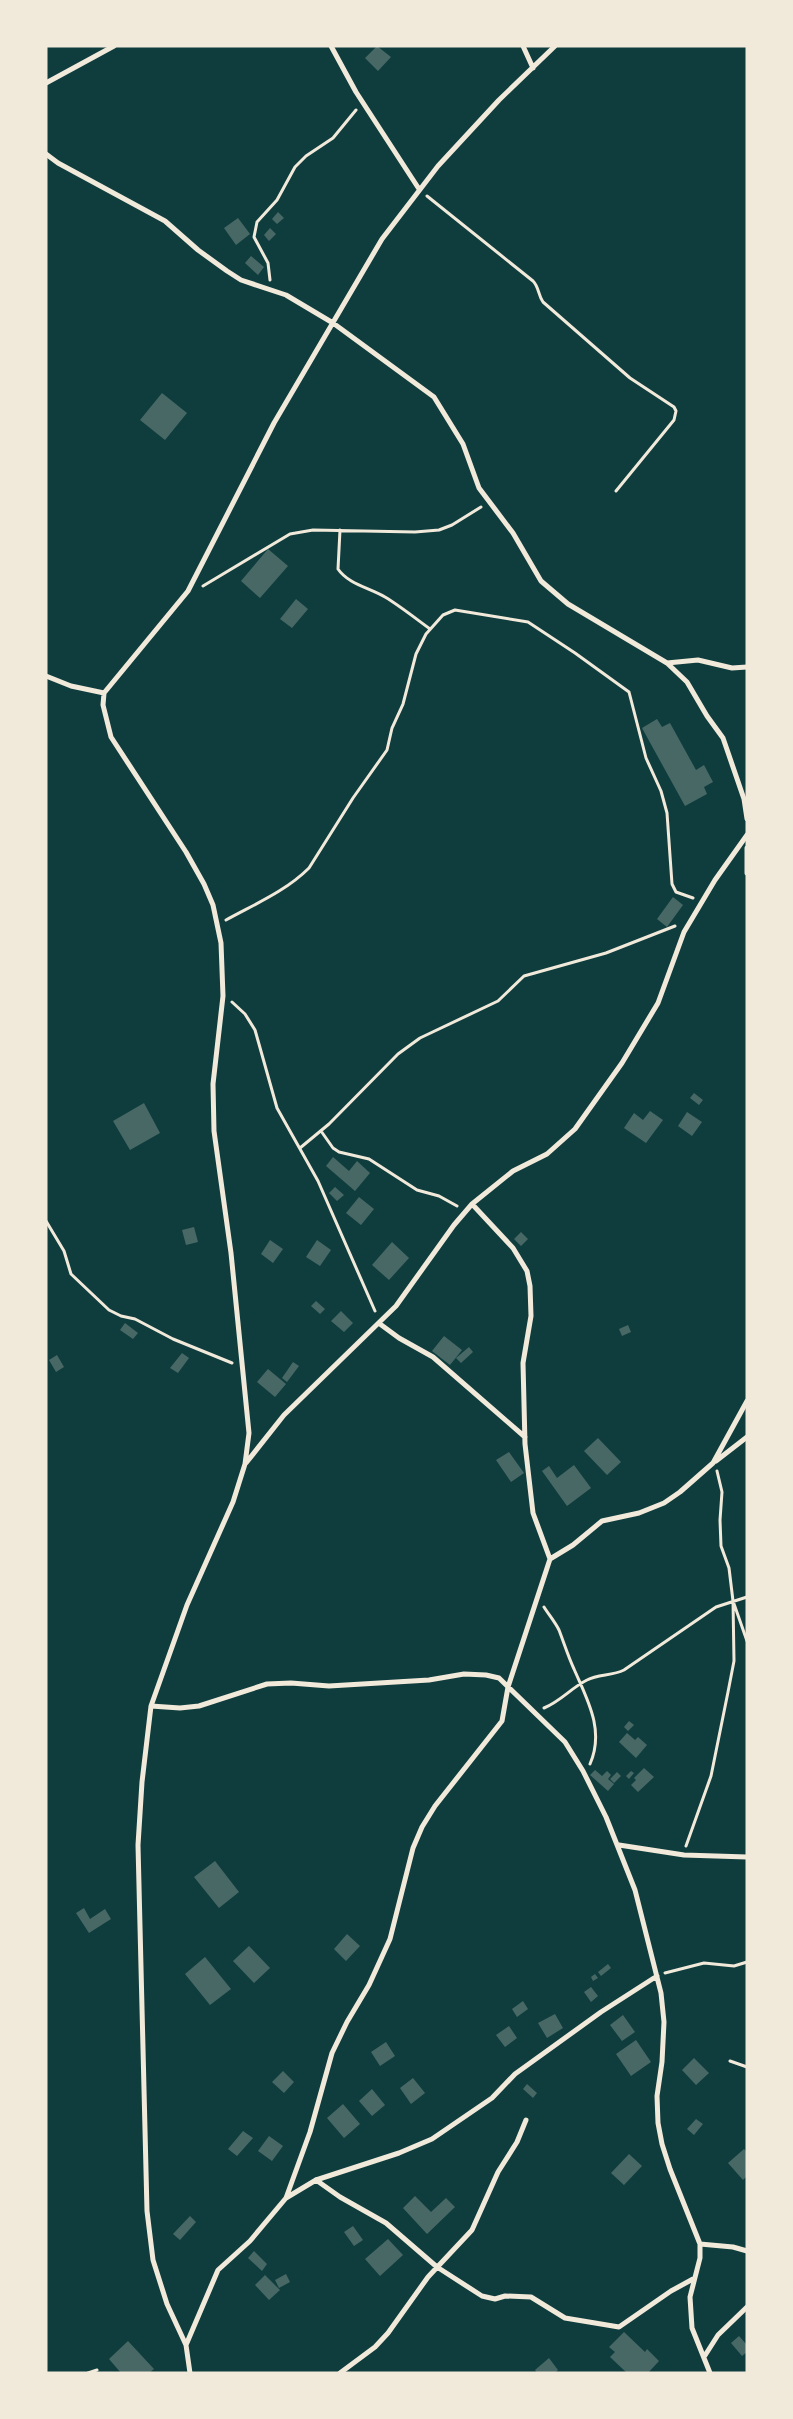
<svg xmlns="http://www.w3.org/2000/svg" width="793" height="2419" viewBox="0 0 793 2419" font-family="'Public Sans',sans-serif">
	<rect width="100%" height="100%" fill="#0f3d3e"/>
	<path fill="#486865" d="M 377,46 L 391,57 L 378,71 L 365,58 Z
		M 278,212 L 284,218 L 277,224 L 272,219 Z
		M 238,218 L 250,234 L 236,245 L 224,228 Z
		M 270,228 L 276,234 L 269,241 L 264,235 Z
		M 251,256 L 264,267 L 258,275 L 245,263 Z
		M 162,393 L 187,413 L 165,440 L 140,420 Z
		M 268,549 L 288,566 L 260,598 L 241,581 Z
		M 296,599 L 308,609 L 292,628 L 280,619 Z
		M 657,719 L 662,727 L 670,723 L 696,770 L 704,765 L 713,782 L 704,787 L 707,794 L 685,806 L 642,728 Z
		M 673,897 L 683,905 L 667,927 L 657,919 Z
		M 694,1093 L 703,1100 L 699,1105 L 690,1098 Z
		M 144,1103 L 160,1133 L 130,1150 L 113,1121 Z
		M 650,1111 L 663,1120 L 646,1143 L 624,1128 L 634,1113 L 643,1120 Z
		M 687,1112 L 702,1122 L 692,1136 L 678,1126 Z
		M 333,1157 L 349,1171 L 357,1161 L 370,1173 L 355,1191 L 326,1166 Z
		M 335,1187 L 344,1195 L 337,1201 L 329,1193 Z
		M 359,1197 L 374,1209 L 361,1225 L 346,1213 Z
		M 194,1227 L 198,1242 L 186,1245 L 182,1230 Z
		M 521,1232 L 528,1239 L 521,1246 L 514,1239 Z
		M 270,1240 L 283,1249 L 273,1263 L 261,1254 Z
		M 317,1240 L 331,1250 L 320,1266 L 306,1257 Z
		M 392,1242 L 409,1258 L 389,1280 L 372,1265 Z
		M 316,1301 L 325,1309 L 320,1314 L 311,1306 Z
		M 341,1311 L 353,1323 L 344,1332 L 331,1321 Z
		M 125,1323 L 138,1333 L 133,1339 L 120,1330 Z
		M 628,1325 L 631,1332 L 622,1336 L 619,1329 Z
		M 444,1336 L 462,1350 L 450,1365 L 432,1351 Z
		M 469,1347 L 473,1352 L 461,1363 L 456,1358 Z
		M 182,1353 L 189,1358 L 178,1373 L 170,1368 Z
		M 57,1355 L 64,1367 L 56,1372 L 49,1360 Z
		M 293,1362 L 299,1366 L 287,1382 L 282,1378 Z
		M 268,1369 L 286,1384 L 275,1397 L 257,1382 Z
		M 598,1438 L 621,1462 L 607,1475 L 584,1451 Z
		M 509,1452 L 524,1473 L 511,1482 L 496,1460 Z
		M 574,1465 L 591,1488 L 567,1506 L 542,1471 L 549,1466 L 557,1478 Z
		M 629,1721 L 634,1725 L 628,1731 L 624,1727 Z
		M 627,1733 L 635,1740 L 638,1737 L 647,1745 L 636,1758 L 619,1742 Z
		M 644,1768 L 654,1777 L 638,1792 L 631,1785 L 636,1780 L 634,1778 Z
		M 595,1770 L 602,1776 L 607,1771 L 611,1775 L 608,1779 L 614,1784 L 608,1791 L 590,1775 Z
		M 631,1771 L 634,1773 L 629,1779 L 626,1776 Z
		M 617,1772 L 621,1776 L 614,1783 L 610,1779 Z
		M 215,1861 L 239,1892 L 219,1908 L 194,1877 Z
		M 84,1908 L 90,1919 L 105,1909 L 111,1919 L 89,1933 L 76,1913 Z
		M 347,1934 L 360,1946 L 346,1961 L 334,1949 Z
		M 249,1946 L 270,1968 L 254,1983 L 233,1961 Z
		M 205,1957 L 231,1989 L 210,2005 L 185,1974 Z
		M 608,1964 L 611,1968 L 601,1976 L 598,1972 Z
		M 595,1974 L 598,1978 L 593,1981 L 591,1977 Z
		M 591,1987 L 598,1996 L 591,2002 L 584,1992 Z
		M 523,2001 L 528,2009 L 517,2017 L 512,2009 Z
		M 555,2014 L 563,2028 L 547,2038 L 538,2023 Z
		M 623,2015 L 635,2032 L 622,2041 L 610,2025 Z
		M 509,2026 L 517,2038 L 505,2047 L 496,2035 Z
		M 636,2040 L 651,2062 L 631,2076 L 616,2054 Z
		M 386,2042 L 395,2056 L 380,2066 L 371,2052 Z
		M 694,2058 L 709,2073 L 696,2085 L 682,2070 Z
		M 283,2071 L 294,2082 L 284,2093 L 272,2082 Z
		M 413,2078 L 425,2093 L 411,2104 L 400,2088 Z
		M 527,2084 L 537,2093 L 533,2098 L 523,2089 Z
		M 372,2089 L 385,2105 L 372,2116 L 359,2101 Z
		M 343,2104 L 360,2124 L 344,2138 L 327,2118 Z
		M 696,2119 L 703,2124 L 694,2135 L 687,2129 Z
		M 243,2131 L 253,2138 L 237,2156 L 228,2149 Z
		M 269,2136 L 283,2146 L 272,2161 L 258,2151 Z
		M 744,2149 L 747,2152 L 747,2176 L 743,2180 L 728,2163 Z
		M 629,2154 L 642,2166 L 624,2185 L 611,2173 Z
		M 415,2196 L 431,2212 L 446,2198 L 455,2207 L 427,2234 L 403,2208 Z
		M 190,2216 L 196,2222 L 180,2240 L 173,2234 Z
		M 353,2226 L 363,2240 L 354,2246 L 344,2232 Z
		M 388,2239 L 403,2255 L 380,2276 L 365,2259 Z
		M 254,2251 L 267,2264 L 262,2271 L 248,2258 Z
		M 286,2274 L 290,2282 L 279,2288 L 275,2280 Z
		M 265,2275 L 280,2290 L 269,2300 L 255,2285 Z
		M 624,2332 L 645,2352 L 647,2349 L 659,2361 L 648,2373 L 627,2373 L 610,2357 L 615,2352 L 609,2347 Z
		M 739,2336 L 747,2345 L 747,2352 L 742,2356 L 731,2343 Z
		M 128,2341 L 154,2369 L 149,2373 L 121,2373 L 109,2359 Z
		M 549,2358 L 558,2370 L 555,2373 L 537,2373 L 535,2370 Z"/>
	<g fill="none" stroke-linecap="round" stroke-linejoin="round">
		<path stroke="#f1e9da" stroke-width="3" d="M 427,196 L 533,281 C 539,287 538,295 543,302 L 630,378 L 674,407 L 676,411 L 674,420 L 616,491
			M 270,280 L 268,263 L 254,237 L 257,222 L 277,200 L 295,167 L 306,156 L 333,138 L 356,110
			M 340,530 L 338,569 C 348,584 370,588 385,597 C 400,606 415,618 430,629
			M 203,586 L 290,534 L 313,530 L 415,532 L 439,530 L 452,525 L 481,507
			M 226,920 C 255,904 286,891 309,868 L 353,798 L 387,750 L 392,728 L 403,704 L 416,654 L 426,634 L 443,615 L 455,610 L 528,622 L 575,653 L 629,692 L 646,758 L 661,791 L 667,813 L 672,884 L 676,892 L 693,898
			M 232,1002 L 245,1014 L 255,1030 L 277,1108 L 318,1181 L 375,1311
			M 321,1131 L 333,1148 L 339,1152 L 369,1159 L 417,1190 L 439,1196 L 457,1206
			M 300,1148 L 329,1124 L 398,1054 L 420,1038 L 498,1001 L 524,976 L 606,953 L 675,926
			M 46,1221 L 64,1251 L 71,1274 L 109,1310 L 121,1316 L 135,1319 L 173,1339 L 232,1363
			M 717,1471 L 722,1492 L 720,1520 L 721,1546 L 729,1568 L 733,1601 L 747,1641
			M 544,1607 C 549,1615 555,1622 559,1630 C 564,1643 568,1656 574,1669 C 587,1699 605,1730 590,1764
			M 544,1708 C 561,1701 571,1688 587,1680 C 598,1674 612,1676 624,1670 L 716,1607 L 747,1597
			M 686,1846 L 711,1776 L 728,1692 L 734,1661 L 733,1601
			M 665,1973 L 704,1963 L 734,1966 L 747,1962
			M 730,2061 L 747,2067
			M 88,2373 L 97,2370"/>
		<path stroke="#f1e9da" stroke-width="5" d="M 331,46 L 356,92 L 419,189
			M 523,46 L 533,68
			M 46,83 L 114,46
			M 46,154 L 58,163 L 165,221 L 198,250 L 227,271 L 241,280 L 286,295 L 333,323 L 434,397 L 463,444 L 479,488 L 513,533 L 541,581 L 568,604 L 667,663 L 687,682 L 707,716 L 723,738 L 744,799 L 747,819
			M 667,663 L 698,660 L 732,668 L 747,667
			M 46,676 L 71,686 L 104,693
			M 747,848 L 747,873
			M 380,1324 L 399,1338 L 433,1357 L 525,1437
			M 716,1461 L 747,1437
			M 246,1463 L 284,1415 L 396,1306 L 454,1225 L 472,1204 L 513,1171 L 547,1154 L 575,1129 L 622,1063 L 658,1003 L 684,932 L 715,880 L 747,835
			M 550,1559 L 573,1545 L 602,1521 L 639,1513 L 664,1503 L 680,1492 L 713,1463 L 747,1401
			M 151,1706 L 180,1708 L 199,1706 L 267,1684 L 291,1683 L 329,1686 L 429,1680 L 464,1674 L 486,1675 L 499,1678 L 565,1742 L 583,1771 L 606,1817 L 635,1890 L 661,1993 L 664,2022 L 662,2062 L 657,2096 L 658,2123 L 662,2144 L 670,2169 L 700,2244 L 700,2258 L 690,2297 L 692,2328 L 710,2373
			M 619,1845 L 684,1855 L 747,1857
			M 316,2180 L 340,2197 L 386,2223 L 437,2267 L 482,2296 L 495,2299 L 505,2296 L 531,2297 L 565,2318 L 619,2327 L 671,2291 L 693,2279
			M 286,2198 L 316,2180 L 399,2153 L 432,2139 L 492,2098 L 515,2074 L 601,2012 L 657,1976
			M 700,2244 L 733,2247 L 747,2251
			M 186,2345 L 218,2270 L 250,2241 L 286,2198 L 310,2132 L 332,2053 L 347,2022 L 369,1985 L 390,1939 L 413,1848 L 422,1827 L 435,1806 L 502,1721 L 508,1687 L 550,1559 L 533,1513 L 525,1444 L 523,1363 L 531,1316 L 530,1286 L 527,1271 L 513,1248 L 472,1204
			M 704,2357 L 718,2335 L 747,2307
			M 190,2373 L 186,2345 L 167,2304 L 153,2260 L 147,2211 L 138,1845 L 142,1782 L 151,1706 L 187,1605 L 233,1502 L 245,1464 L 249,1433 L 231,1253 L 214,1131 L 213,1084 L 223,996 L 221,943 L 213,905 L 204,884 L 186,852 L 111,737 L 103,705 L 104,693 L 188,591 L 274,423 L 382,239 L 438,166 L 499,100 L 555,46
			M 340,2373 L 375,2347 L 388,2333 L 428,2277 L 472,2230 L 498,2172 L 517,2142 L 526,2120"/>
	</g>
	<rect width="793" height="2419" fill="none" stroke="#f1e9da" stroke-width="95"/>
</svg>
